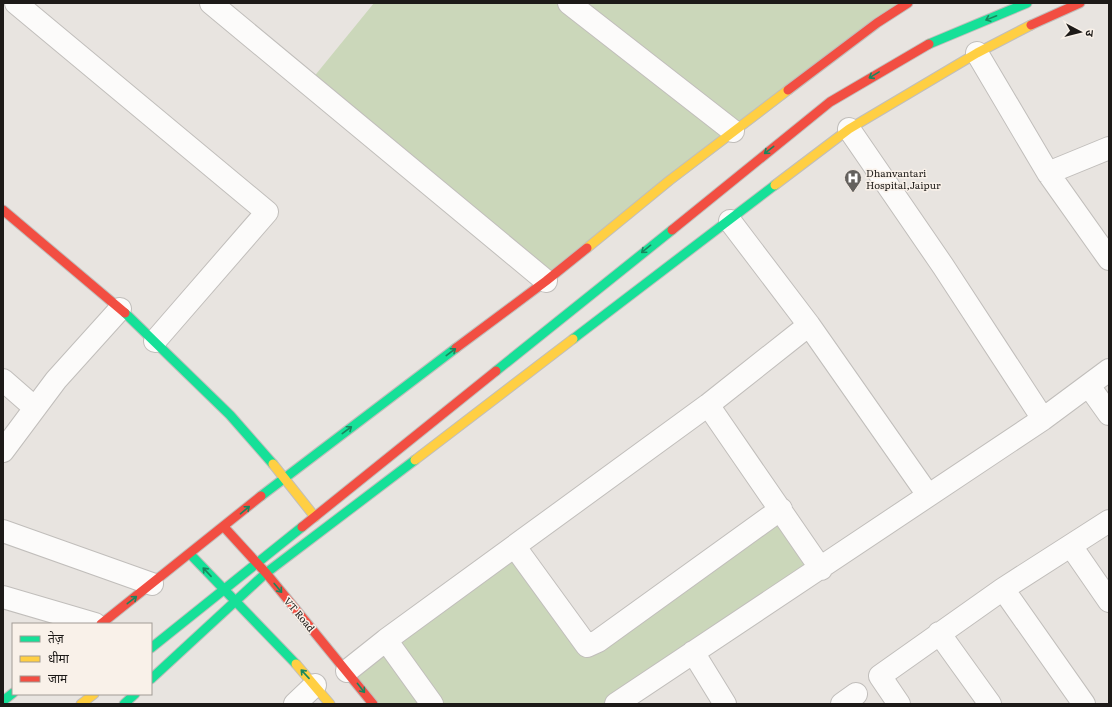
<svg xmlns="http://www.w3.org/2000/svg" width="1112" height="707" viewBox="0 0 1112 707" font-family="Literata,'Noto Sans Devanagari',serif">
	<rect width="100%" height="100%" fill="#e8e4e0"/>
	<path fill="#cbd7ba" d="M 374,3 L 911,3 L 546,281 L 308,84 Z
		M 781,509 L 821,569 L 616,704 L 373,704 L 347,671 L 515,547 L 587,646 Z"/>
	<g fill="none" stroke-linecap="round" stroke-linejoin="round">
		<defs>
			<path id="street" d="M 16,3 L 267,212 L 155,341
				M 211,3 L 546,281
				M 569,3 L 733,131
				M 977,53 L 1048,173 L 1109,259
				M 849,129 L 943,266 L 1043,419
				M 1048,173 L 1109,148
				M 730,221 L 809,325 L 928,495
				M 3,380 L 35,408
				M 1089,386 L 1109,414
				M 708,405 L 821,569
				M 3,451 L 56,380 L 120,309
				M 3,531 L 152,584
				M 1071,546 L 1109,601
				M 515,547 L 587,646 L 598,641 L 781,509
				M 1003,589 L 1084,704
				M 3,597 L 95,624
				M 939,633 L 990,704
				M 386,640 L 432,704
				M 693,652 L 725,704
				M 347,671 L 386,640 L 708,405 L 809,325
				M 295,704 L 315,685
				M 616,704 L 1043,419 L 1109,370
				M 842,704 L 856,694
				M 899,704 L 880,676 L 1003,589 L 1109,521"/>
			<path id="fast" d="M 929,44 L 1027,3
				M 125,313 L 230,415 L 273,464
				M 573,339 L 775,185
				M 496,371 L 672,230
				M 261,496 L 456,348
				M 190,554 L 296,664
				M 151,648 L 302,527
				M 151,679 L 266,573 L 415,460
				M 3,701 L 13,693
				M 124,704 L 135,694"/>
			<path id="slow" d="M 775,185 L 849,129 L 977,53 L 1031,25
				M 587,248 L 670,180 L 788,90
				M 415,460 L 573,339
				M 273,464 L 315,517
				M 296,664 L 330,704
				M 81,704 L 94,694"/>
			<path id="jam" d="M 1031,25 L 1080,3
				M 788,90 L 877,23 L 908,3
				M 3,210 L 125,313
				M 672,230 L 830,102 L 929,44
				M 456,348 L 546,281 L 587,248
				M 224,527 L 266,573 L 373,704
				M 302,527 L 496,371
				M 101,624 L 261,496"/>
		</defs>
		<use href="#street" stroke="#c1bebb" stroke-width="24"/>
		<use href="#fast" stroke="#c1bebb" stroke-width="11"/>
		<use href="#slow" stroke="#c1bebb" stroke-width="11"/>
		<use href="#jam" stroke="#c1bebb" stroke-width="11"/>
		<use href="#street" stroke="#fcfbfa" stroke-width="22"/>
		<use href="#fast" stroke="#16e098" stroke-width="9"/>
		<use href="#slow" stroke="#ffcf43" stroke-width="9"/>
		<use href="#jam" stroke="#f24e42" stroke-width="9"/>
	</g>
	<defs><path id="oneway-shaft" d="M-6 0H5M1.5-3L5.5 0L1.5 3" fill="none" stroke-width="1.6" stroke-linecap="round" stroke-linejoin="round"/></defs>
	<g stroke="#19875e">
		<use href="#oneway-shaft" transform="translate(991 18) rotate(158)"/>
		<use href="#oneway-shaft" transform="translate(874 75) rotate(149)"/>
		<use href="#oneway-shaft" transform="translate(769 150) rotate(142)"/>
		<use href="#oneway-shaft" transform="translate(646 249) rotate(141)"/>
		<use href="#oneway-shaft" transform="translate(451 352) rotate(-37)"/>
		<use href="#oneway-shaft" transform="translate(347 430) rotate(-37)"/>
		<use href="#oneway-shaft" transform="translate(245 510) rotate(-40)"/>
		<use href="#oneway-shaft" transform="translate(207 572) rotate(-133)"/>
		<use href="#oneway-shaft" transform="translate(278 588) rotate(50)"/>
		<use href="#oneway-shaft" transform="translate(132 600) rotate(-38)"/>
		<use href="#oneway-shaft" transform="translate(305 674) rotate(-133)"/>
		<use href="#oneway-shaft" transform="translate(361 688) rotate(52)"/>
	</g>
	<defs>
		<symbol id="hospital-pin" viewBox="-11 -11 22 30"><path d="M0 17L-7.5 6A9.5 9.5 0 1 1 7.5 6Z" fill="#64615e" stroke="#f9f1e9"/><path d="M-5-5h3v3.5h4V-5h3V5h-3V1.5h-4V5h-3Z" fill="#fff"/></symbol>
	</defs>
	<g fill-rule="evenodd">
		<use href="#hospital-pin" x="843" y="168" width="20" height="27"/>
	</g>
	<g text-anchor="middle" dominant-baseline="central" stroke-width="3" stroke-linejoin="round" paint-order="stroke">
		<g font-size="10" fill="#1d1a18" stroke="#f9f1e9" text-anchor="start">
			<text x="866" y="172">Dhanvantari<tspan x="866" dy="12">Hospital,Jaipur</tspan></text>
		</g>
		<g font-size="10" fill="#1d1a18" stroke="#f9f1e9">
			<text transform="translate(300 614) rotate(50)">VT Road</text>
		</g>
	</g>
	<rect width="1112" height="707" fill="none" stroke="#1d1a18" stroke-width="8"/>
	<rect x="12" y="623" width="140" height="72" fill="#f9f1e9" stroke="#a19b95"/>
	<rect x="20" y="636" width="20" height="6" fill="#16e098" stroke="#a19b95"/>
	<text x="48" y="643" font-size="12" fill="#1d1a18">तेज़</text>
	<rect x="20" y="656" width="20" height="6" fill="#ffcf43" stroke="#a19b95"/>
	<text x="48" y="663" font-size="12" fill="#1d1a18">धीमा</text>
	<rect x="20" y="676" width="20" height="6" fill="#f24e42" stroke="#a19b95"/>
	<text x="48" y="683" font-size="12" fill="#1d1a18">जाम</text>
	<g transform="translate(1080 32) rotate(97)" stroke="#f9f1e9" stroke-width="3" paint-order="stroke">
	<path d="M0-3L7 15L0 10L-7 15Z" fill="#1d1a18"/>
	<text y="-6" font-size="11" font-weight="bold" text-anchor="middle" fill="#1d1a18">उ</text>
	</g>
</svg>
